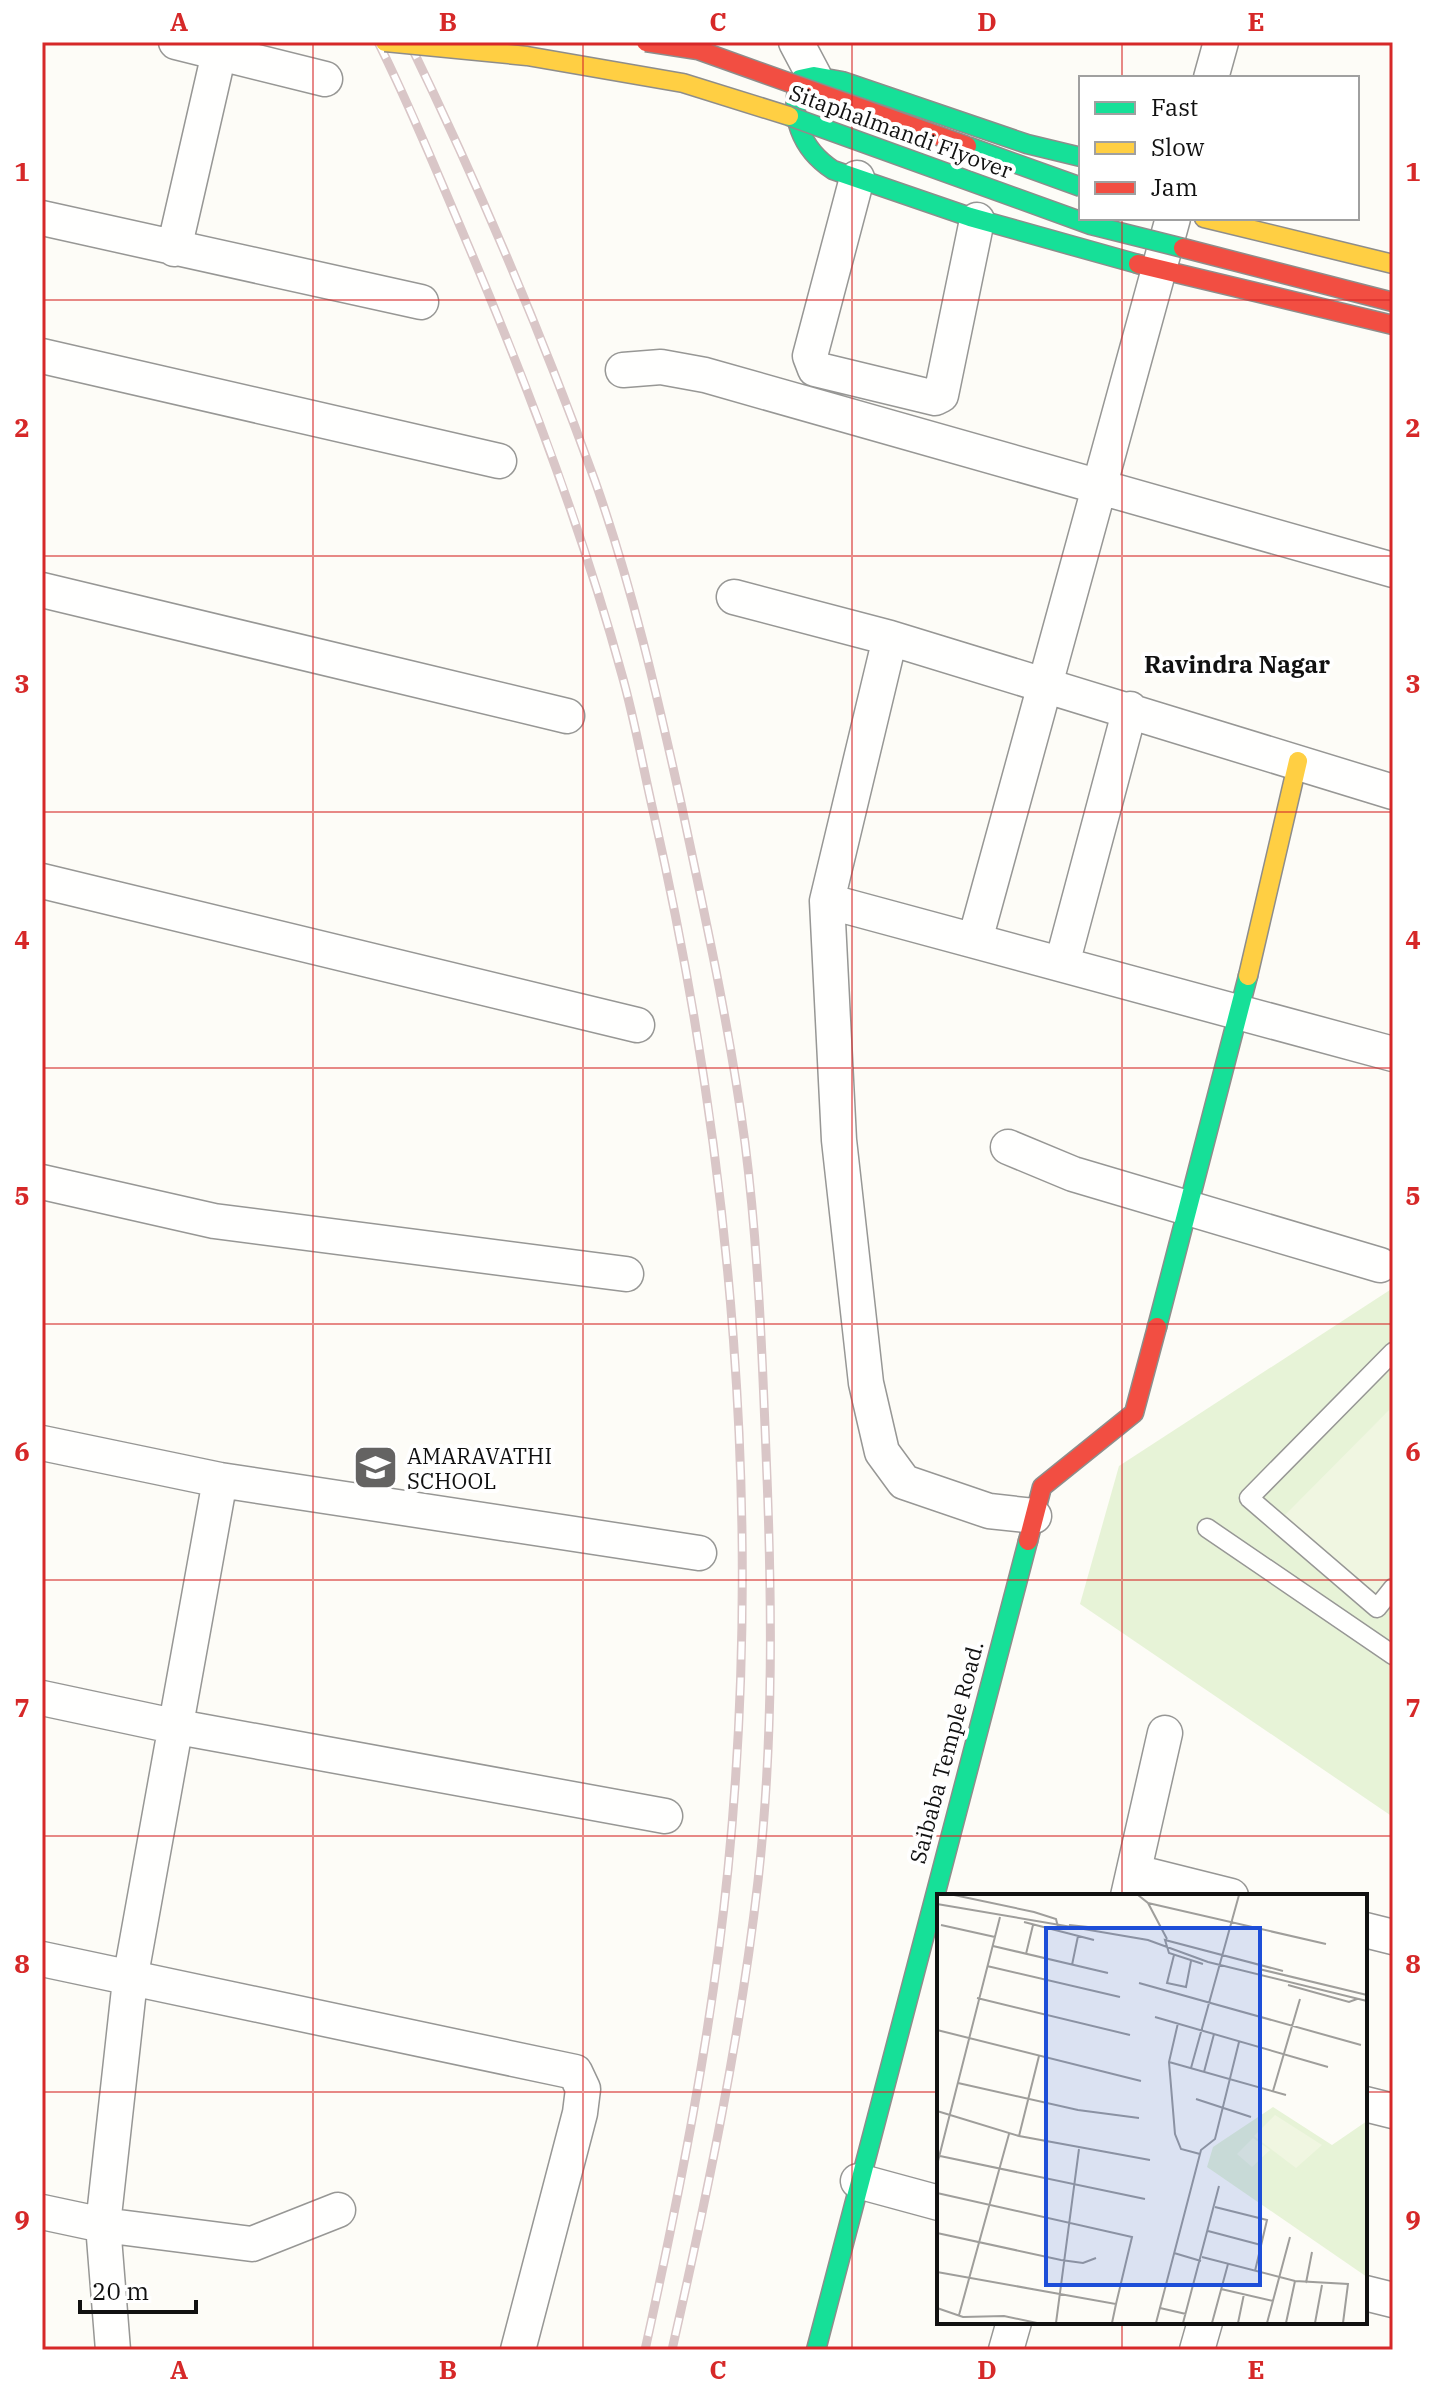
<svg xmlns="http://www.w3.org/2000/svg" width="1435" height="2392" viewBox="0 0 1435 2392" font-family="'IBM Plex Serif',serif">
	<rect width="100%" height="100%" fill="#fdfcf7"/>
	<path fill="#e7f3d7" d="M 1393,1288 L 1393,1817 L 1080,1604 L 1119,1466 Z"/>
	<path fill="#f0f6e1" d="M 1389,1410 L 1393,1412 L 1393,1593 L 1382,1603 L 1283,1517 Z"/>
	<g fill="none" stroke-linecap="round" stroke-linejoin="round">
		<defs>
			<path id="lane" d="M 1393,1352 L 1249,1498 L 1377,1608 L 1393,1588
				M 1207,1528 L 1393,1655"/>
			<path id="street" d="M 176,42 L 325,79
				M 796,42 L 814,76
				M 1211,78 L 1221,42
				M 857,178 L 810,356 L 815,369 L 935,398 L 941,395 L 977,220
				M 42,218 L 421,302
				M 174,249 L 219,53
				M 42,356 L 499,461
				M 623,370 L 661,367 L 705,375 L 1393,570
				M 42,590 L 567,716
				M 734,597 L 890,638 L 1393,792
				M 890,638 L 827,901 L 839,1140 L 866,1383 L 882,1452 L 904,1482 L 989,1511 L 1034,1516
				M 42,881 L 637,1025
				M 827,901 L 1393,1054
				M 975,940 L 1173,218
				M 1062,964 L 1130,709
				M 1008,1147 L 1073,1174 L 1380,1265
				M 42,1182 L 214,1221 L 626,1274
				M 42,1443 L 220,1480 L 699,1553
				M 42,1698 L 178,1727 L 665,1816
				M 1135,1872 L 1231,1896
				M 1128,1896 L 1165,1733
				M 1365,1930 L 1393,1937
				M 42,1959 L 575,2072 L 583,2089 L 580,2113 L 518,2350
				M 1365,2104 L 1393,2111
				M 858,2181 L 939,2203
				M 42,2212 L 103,2225 L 252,2244 L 338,2210
				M 1365,2293 L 1393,2300
				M 113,2350 L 103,2225 L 130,1980 L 220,1480
				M 1006,2350 L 1014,2322
				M 1197,2350 L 1205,2322"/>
			<path id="fast" d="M 1081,157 L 1027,144 L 842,81 L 814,76 L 800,79 C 788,115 801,149 833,170 L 970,217 L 1138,264
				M 1157,1327 L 1248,976
				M 816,2350 L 1028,1541"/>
			<path id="slow" d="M 1204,218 L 1393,264
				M 1248,976 L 1298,761"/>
			<path id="jam" d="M 1138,264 L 1393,325
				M 1028,1541 L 1042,1487 L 1134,1413 L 1157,1327"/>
		</defs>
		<use href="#lane" stroke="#979795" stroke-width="21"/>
		<use href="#street" stroke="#979795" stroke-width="37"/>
		<use href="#fast" stroke="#8e8d8b" stroke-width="21"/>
		<use href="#slow" stroke="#8e8d8b" stroke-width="21"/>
		<use href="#jam" stroke="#8e8d8b" stroke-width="21"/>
		<use href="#lane" stroke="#fffffe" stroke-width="18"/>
		<use href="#street" stroke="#fffffe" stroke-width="34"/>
		<use href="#fast" stroke="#16e098" stroke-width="18"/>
		<use href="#slow" stroke="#ffcf43" stroke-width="18"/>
		<use href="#jam" stroke="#f24e42" stroke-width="18"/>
		<defs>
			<path id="rail" d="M 378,42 C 410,106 437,172 465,238 C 526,381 581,525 622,675 C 635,721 643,768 654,815 C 732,1159 763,1517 728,1869 C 712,2031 680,2191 645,2350
				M 409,42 C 478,184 541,332 595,481 C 632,586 657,695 681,803 C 705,916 730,1029 745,1143 C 758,1245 762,1350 766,1452 C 772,1595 774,1739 758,1881 C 740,2039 707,2195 672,2350"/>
		</defs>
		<use href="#rail" stroke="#d9c6c7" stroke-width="9"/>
		<use href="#rail" stroke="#fff" stroke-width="6" stroke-dasharray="18" stroke-linecap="butt"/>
		<defs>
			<path id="fast-bridge" d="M 789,116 L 1091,225 L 1183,248
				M 967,146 L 1081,187"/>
			<path id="slow-bridge" d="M 385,42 L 527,56 L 683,83 L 789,116"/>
			<path id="jam-bridge" d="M 646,42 L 698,50 L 967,146
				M 1183,248 L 1393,302"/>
		</defs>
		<use href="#fast-bridge" stroke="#8e8d8b" stroke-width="21" stroke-linecap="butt"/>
		<use href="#slow-bridge" stroke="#8e8d8b" stroke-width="21" stroke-linecap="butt"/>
		<use href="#jam-bridge" stroke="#8e8d8b" stroke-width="21" stroke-linecap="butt"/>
		<use href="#fast-bridge" stroke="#16e098" stroke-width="18"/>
		<use href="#slow-bridge" stroke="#ffcf43" stroke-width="18"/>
		<use href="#jam-bridge" stroke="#f24e42" stroke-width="18"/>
	</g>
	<path fill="none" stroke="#d62828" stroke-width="2" stroke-opacity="0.55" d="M 313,42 L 313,2350M 583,42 L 583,2350M 852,42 L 852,2350M 1122,42 L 1122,78M 1122,218 L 1122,1896M 42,300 L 1393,300M 42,556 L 1393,556M 42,812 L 1393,812M 42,1068 L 1393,1068M 42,1324 L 1393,1324M 42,1580 L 1393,1580M 42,1836 L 1393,1836M 42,2092 L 939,2092M 1365,2092 L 1393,2092M 1122,2322 L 1122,2350"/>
	<defs>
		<symbol id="university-square" viewBox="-11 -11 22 22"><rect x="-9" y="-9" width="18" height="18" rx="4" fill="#646362" stroke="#fff"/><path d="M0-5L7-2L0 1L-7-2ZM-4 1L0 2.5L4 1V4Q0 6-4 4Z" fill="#fff"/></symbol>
	</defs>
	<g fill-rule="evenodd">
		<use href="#university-square" x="350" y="1442" width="51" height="51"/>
	</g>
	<g text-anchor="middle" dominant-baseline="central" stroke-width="8" stroke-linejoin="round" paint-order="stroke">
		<g font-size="22" fill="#111" stroke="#fff">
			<text transform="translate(901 131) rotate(20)">Sitaphalmandi Flyover</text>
			<text transform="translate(946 1752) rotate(-75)">Saibaba Temple Road.</text>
		</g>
		<g font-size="22" fill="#111" stroke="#fff" text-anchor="start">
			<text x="407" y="1455">AMARAVATHI<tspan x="407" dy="25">SCHOOL</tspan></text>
		</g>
		<g font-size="24" font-weight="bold" fill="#111" stroke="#fff">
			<text x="1237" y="664">Ravindra Nagar</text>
		</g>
	</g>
	<g transform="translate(937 1894)">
		<rect width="430" height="430" fill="#fdfcf7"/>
		<path d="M 336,213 L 395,251 L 430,227 L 430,383 L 270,273 L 276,253 Z" fill="#e7f3d7"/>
		<path d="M 338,221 L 385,251 L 359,274 L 317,242 ZM 316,244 L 333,256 L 315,273 L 300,260 Z" fill="#f0f6e1"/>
		<path fill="none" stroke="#9f9e9b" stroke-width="2" d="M 17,1 L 97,18 L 119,25 L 121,33M 201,1 L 211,9 L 230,45M 211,9 L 389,50M 0,10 L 211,46 L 271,68 L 430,107M 87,28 L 157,46M 4,31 L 58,43M 132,31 L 170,35M 56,52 L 171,79M 89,60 L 96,31M 237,61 L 230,89 L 249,93 L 254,67M 266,70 L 232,59 L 228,46 L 346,77M 135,71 L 141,42M 50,72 L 183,103M 322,75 L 430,101M 202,89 L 424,151M 351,91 L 412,108 L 420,105M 40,104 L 193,141M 218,123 L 391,173M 241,129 L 232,168 L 238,240 L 244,255 L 263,260M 0,136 L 204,187M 232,168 L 349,201M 254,174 L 302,1M 267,178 L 277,140M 21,189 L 141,216 L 202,224M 336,197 L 363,105M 259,205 L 314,223M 0,217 L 82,242 L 213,266M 82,242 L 102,162M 3,262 L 208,305M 0,271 L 63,23M 0,299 L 195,343 L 179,410M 278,313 L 330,326 L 318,377M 271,337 L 324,351M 0,339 L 124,366 L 146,369 L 159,364M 237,359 L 264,367M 265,363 L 358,387 L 411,390 L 406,429M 0,378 L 179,410 L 175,429M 369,389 L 375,358M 284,395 L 336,407M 0,414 L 26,423 L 67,422 L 100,429M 223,414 L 249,420M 22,421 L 72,240M 119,429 L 142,255M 219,429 L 264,256 L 278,245 L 302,148M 246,429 L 282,292M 275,429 L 291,370M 301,429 L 307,400M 330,429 L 353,343M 349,429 L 358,387M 378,429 L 385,391"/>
		<path fill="#1d4ed8" fill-opacity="0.15" stroke="#1d4ed8" stroke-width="4" d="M 109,34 L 323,34 L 323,391 L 109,391 Z"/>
		<rect width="430" height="430" fill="none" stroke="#111" stroke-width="4"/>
	</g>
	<rect width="1435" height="2392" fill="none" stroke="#ffffff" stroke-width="88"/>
	<rect x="1079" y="76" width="280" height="144" fill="#ffffff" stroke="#a0a0a0" stroke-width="2"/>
	<rect x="1095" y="102" width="40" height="12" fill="#16e098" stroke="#a0a0a0" stroke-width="2"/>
	<text x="1151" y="116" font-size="24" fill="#111111">Fast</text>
	<rect x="1095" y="142" width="40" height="12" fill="#ffcf43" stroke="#a0a0a0" stroke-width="2"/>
	<text x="1151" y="156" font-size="24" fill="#111111">Slow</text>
	<rect x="1095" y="182" width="40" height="12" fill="#f24e42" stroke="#a0a0a0" stroke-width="2"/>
	<text x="1151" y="196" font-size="24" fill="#111111">Jam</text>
	<path d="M80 2300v12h116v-12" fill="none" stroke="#111111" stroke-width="4"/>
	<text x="92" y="2300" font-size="24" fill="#111111" stroke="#ffffff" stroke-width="6" paint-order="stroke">20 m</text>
	<rect x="44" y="44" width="1347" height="2304" fill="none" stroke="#d62828" stroke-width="3"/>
	<g font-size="26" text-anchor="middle" font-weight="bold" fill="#d62828">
		<text x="179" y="31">A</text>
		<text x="448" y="31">B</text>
		<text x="718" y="31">C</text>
		<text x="987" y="31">D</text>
		<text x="1256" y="31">E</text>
		<text x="22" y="181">1</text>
		<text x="1413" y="181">1</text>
		<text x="22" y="437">2</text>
		<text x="1413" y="437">2</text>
		<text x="22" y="693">3</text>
		<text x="1413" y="693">3</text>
		<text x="22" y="949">4</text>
		<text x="1413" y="949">4</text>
		<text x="22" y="1205">5</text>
		<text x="1413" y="1205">5</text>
		<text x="22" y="1461">6</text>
		<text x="1413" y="1461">6</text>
		<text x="22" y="1717">7</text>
		<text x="1413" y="1717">7</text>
		<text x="22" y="1973">8</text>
		<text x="1413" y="1973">8</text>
		<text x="22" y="2229">9</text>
		<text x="1413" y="2229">9</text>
		<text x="179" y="2379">A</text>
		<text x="448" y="2379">B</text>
		<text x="718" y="2379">C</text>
		<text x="987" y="2379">D</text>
		<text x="1256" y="2379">E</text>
	</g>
</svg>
